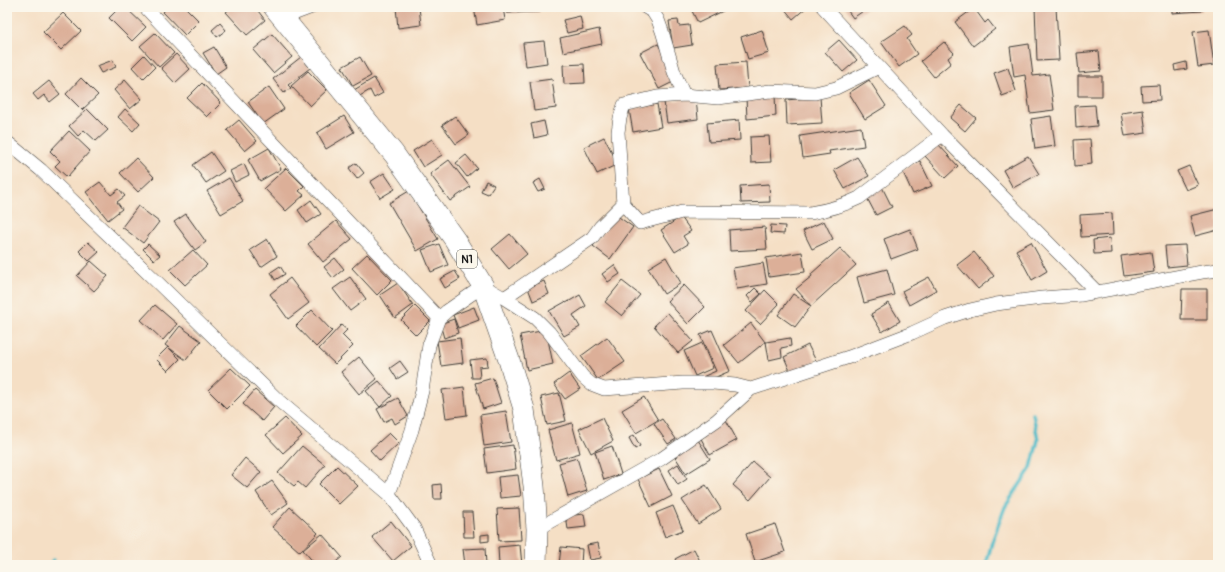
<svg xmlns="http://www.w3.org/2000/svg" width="1225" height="572" viewBox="0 0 1225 572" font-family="Pangolin,sans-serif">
	<rect width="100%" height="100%" fill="#fbf7ec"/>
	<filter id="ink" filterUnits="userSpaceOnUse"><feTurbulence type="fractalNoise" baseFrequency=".025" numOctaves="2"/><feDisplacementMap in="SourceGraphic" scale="8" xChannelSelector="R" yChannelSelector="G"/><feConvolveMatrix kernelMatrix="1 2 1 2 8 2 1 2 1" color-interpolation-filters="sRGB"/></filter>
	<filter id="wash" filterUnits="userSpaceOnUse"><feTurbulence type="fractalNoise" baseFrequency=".012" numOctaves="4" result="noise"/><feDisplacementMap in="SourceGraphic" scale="16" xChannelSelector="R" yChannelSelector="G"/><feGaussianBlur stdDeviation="0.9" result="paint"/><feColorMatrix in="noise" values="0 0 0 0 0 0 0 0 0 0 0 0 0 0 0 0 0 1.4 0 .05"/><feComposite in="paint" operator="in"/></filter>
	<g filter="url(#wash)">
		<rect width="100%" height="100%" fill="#f5dfc5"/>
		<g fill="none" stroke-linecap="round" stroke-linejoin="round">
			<path stroke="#4fbcc9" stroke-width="3.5" d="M 51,565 L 53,560
				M 986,565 L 992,542 L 1005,507 L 1031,468 L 1038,440 L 1033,414"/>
		</g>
		<g id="blocks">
			<path fill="#dcaf98" d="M 120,7 L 125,7 L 146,27 L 132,41 L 109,18 Z
				M 168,7 L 185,7 L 199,21 L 185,35 L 163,12 Z
				M 232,7 L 255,7 L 265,20 L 247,35 L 226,12 Z
				M 396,7 L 419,7 L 421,25 L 398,28 Z
				M 474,7 L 503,7 L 505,20 L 477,25 Z
				M 507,7 L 540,7 L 540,12 L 507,13 Z
				M 690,7 L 724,7 L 725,10 L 698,23 Z
				M 783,7 L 807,7 L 793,19 Z
				M 845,7 L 869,7 L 853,18 Z
				M 1035,7 L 1056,7 L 1059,60 L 1037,61 Z
				M 1172,7 L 1202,7 L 1202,11 L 1172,13 Z
				M 974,8 L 985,23 L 988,20 L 995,29 L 973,46 L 955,22 Z
				M 63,13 L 81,31 L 61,50 L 43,32 Z
				M 580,16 L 583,29 L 567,33 L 563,20 Z
				M 678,20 L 679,26 L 689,25 L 692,45 L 673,48 L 669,21 Z
				M 220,23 L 226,30 L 217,37 L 212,30 Z
				M 905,26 L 912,35 L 907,39 L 917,54 L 899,67 L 881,42 Z
				M 599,29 L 602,44 L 563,52 L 560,38 Z
				M 762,30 L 769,53 L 748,59 L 741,37 Z
				M 1209,30 L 1214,65 L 1198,67 L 1193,32 Z
				M 155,33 L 174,53 L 159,67 L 140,46 Z
				M 272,34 L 292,57 L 273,73 L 253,50 Z
				M 839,40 L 857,60 L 843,72 L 825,52 Z
				M 544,41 L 547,63 L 526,66 L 523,43 Z
				M 944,42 L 954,53 L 948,58 L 951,63 L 934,77 L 921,61 Z
				M 658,44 L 677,80 L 659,89 L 640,53 Z
				M 1029,44 L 1033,76 L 1049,74 L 1054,110 L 1030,113 L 1025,75 L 1014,77 L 1010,47 Z
				M 214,47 L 226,67 L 216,74 L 203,53 Z
				M 1099,51 L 1101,71 L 1079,73 L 1077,53 Z
				M 176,54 L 190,69 L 175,83 L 161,68 Z
				M 144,55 L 155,67 L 143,79 L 132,67 Z
				M 301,57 L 310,68 L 288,85 L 291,88 L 284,93 L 273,79 Z
				M 360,57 L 371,76 L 353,86 L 342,67 Z
				M 113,60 L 116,67 L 101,73 L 97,66 Z
				M 746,62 L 748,88 L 719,90 L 717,64 Z
				M 1186,62 L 1187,69 L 1175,71 L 1174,65 Z
				M 584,64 L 585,83 L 564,84 L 563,65 Z
				M 1008,68 L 1016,91 L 1002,96 L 994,73 Z
				M 308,71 L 327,90 L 310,106 L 291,86 Z
				M 1078,76 L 1102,76 L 1102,96 L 1078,96 Z
				M 81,78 L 98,95 L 82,110 L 66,94 Z
				M 374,78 L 383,93 L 374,98 L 370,90 L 358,97 L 354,90 Z
				M 552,79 L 556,108 L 534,111 L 530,82 Z
				M 125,80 L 142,99 L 130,109 L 114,90 Z
				M 869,80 L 886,106 L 865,119 L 849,93 Z
				M 49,81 L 60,94 L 50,102 L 44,95 L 38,100 L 33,94 Z
				M 202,83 L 221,103 L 207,117 L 187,98 Z
				M 1159,85 L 1160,100 L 1142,101 L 1141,86 Z
				M 269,87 L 284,109 L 263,124 L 248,102 Z
				M 775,95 L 776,116 L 747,119 L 746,97 Z
				M 820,97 L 822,123 L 787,125 L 786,100 Z
				M 696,98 L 698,119 L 667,123 L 664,102 Z
				M 657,104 L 661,127 L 633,132 L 629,109 Z
				M 961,105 L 976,118 L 965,131 L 950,118 Z
				M 1095,105 L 1097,126 L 1076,128 L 1075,106 Z
				M 87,109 L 108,130 L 96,141 L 84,130 L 78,136 L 69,126 Z
				M 125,109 L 140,123 L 133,131 L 118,117 Z
				M 1143,110 L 1146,133 L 1125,136 L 1121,113 Z
				M 344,116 L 354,132 L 326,149 L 317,133 Z
				M 455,116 L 469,135 L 456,144 L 442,125 Z
				M 1051,116 L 1055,146 L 1035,149 L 1031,119 Z
				M 239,120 L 257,141 L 245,151 L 227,130 Z
				M 739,120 L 740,140 L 709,142 L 707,123 Z
				M 544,121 L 547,135 L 534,138 L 531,124 Z
				M 861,127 L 864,146 L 829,151 L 830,154 L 803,158 L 800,136 Z
				M 69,131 L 90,151 L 67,177 L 55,166 L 60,161 L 50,151 Z
				M 769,136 L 771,162 L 751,163 L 750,137 Z
				M 604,137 L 618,164 L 597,174 L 584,147 Z
				M 432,139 L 442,155 L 423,167 L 413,151 Z
				M 1090,139 L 1092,164 L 1075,166 L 1074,140 Z
				M 938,144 L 958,166 L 945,178 L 925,156 Z
				M 269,148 L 281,169 L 260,181 L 248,160 Z
				M 211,152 L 224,171 L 206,183 L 193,165 Z
				M 466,155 L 477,168 L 467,177 L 456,163 Z
				M 1028,156 L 1039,174 L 1013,188 L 1003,170 Z
				M 857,157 L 869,176 L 845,189 L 834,170 Z
				M 136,158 L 154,177 L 138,192 L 120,173 Z
				M 449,160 L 470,187 L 450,201 L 430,174 Z
				M 920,161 L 932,186 L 913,194 L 902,170 Z
				M 356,163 L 364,173 L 357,179 L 349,168 Z
				M 244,164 L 249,175 L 235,182 L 230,171 Z
				M 1189,166 L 1198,185 L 1186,190 L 1177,171 Z
				M 286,168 L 304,186 L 299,191 L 304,195 L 286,211 L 264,188 Z
				M 384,173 L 395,189 L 380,198 L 370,182 Z
				M 229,178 L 243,201 L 221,214 L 207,191 Z
				M 540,179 L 545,189 L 538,192 L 533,183 Z
				M 486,181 L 494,185 L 488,194 L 481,191 Z
				M 100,182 L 111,195 L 119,189 L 125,196 L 117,202 L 122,209 L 108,220 L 86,192 Z
				M 769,184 L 770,202 L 741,203 L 740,186 Z
				M 882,187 L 892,207 L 876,215 L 866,196 Z
				M 409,191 L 438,239 L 417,251 L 389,203 Z
				M 311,200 L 321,214 L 307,223 L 298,210 Z
				M 138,206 L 159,222 L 143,243 L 122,227 Z
				M 1218,209 L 1218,230 L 1195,236 L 1190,216 Z
				M 1112,213 L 1113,235 L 1081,237 L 1080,215 Z
				M 186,214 L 206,242 L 195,250 L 174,222 Z
				M 616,215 L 633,227 L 610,259 L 593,246 Z
				M 681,217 L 691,231 L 683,236 L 688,244 L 675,252 L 661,230 Z
				M 336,221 L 352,239 L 323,262 L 308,244 Z
				M 824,221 L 833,239 L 812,249 L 803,231 Z
				M 771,225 L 785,226 L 784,234 L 770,233 Z
				M 765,227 L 767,249 L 730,251 L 729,230 Z
				M 910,229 L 918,249 L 891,259 L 884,239 Z
				M 510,234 L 527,254 L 509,269 L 492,249 Z
				M 1110,238 L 1111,253 L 1094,254 L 1093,240 Z
				M 267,239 L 277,256 L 261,267 L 250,250 Z
				M 88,242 L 99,252 L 89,261 L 79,251 Z
				M 1031,242 L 1047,271 L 1032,280 L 1016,250 Z
				M 148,244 L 160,255 L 154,260 L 143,249 Z
				M 439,244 L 448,265 L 431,272 L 422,250 Z
				M 1185,245 L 1187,265 L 1167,267 L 1165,246 Z
				M 840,248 L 856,265 L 811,306 L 796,289 L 812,276 L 811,274 Z
				M 193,250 L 207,265 L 185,285 L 170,270 Z
				M 802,252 L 805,272 L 769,277 L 766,258 Z
				M 974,252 L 994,276 L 978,289 L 957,265 Z
				M 1151,252 L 1154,272 L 1124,276 L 1121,256 Z
				M 367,254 L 392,280 L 377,295 L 352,268 Z
				M 666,257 L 681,283 L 664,294 L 648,268 Z
				M 335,258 L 344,269 L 333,278 L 324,267 Z
				M 91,261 L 108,276 L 94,291 L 77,276 Z
				M 763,263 L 767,284 L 737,289 L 733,268 Z
				M 614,265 L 620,274 L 608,282 L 602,274 Z
				M 280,266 L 285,274 L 275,280 L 271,272 Z
				M 887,269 L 894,295 L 864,303 L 857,277 Z
				M 455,271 L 460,279 L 445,288 L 440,279 Z
				M 350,277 L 366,299 L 350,311 L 333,289 Z
				M 929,277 L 936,290 L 909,305 L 902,291 Z
				M 290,278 L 309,303 L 288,319 L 270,294 Z
				M 544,281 L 549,294 L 533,301 L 528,288 Z
				M 622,281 L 640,295 L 622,316 L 605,302 Z
				M 398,283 L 413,305 L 395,318 L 380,295 Z
				M 684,285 L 705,307 L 688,324 L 667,301 Z
				M 755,288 L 761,294 L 752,302 L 747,296 Z
				M 1182,289 L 1207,289 L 1207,320 L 1181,320 Z
				M 765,290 L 779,304 L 760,324 L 746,311 Z
				M 793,294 L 811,306 L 795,327 L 778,315 Z
				M 580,295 L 586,306 L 573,315 L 580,327 L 564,336 L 549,311 L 565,302 L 566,303 Z
				M 889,303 L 900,321 L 882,332 L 871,314 Z
				M 155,305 L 177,324 L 163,340 L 141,320 Z
				M 415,306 L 430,321 L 416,335 L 401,320 Z
				M 474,307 L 479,320 L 458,328 L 453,315 Z
				M 312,310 L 332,331 L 316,347 L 296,326 Z
				M 668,313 L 693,341 L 678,353 L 654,326 Z
				M 454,319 L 458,333 L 444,338 L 440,324 Z
				M 751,323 L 765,342 L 739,363 L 724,345 Z
				M 341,325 L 347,330 L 342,335 L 353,346 L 335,364 L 319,349 Z
				M 180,326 L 201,341 L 186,360 L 165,345 Z
				M 546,330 L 553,364 L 527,370 L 520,335 Z
				M 712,330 L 730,371 L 702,383 L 700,378 L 716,371 L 700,335 Z
				M 607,337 L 625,362 L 598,380 L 581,356 Z
				M 460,338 L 463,363 L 441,366 L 437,341 Z
				M 790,338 L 791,346 L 781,348 L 782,357 L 769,360 L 766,342 Z
				M 702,343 L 713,368 L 695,376 L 684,351 Z
				M 808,345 L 816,361 L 791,373 L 784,357 Z
				M 168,347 L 180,359 L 168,371 L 156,359 Z
				M 359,357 L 377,379 L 359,394 L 341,372 Z
				M 487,358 L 488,366 L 479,367 L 480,378 L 472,378 L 470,360 Z
				M 400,361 L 408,372 L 397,379 L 390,368 Z
				M 231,368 L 250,386 L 227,409 L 208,390 Z
				M 569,373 L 580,389 L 565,399 L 554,384 Z
				M 493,378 L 501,403 L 483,409 L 475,383 Z
				M 379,381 L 392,396 L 380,407 L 366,391 Z
				M 464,387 L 467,415 L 446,418 L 442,390 Z
				M 255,390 L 274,407 L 262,421 L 243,404 Z
				M 559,393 L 566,421 L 547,425 L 541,397 Z
				M 644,397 L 658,420 L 636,433 L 622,410 Z
				M 398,398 L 408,416 L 395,424 L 392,418 L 384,422 L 377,409 Z
				M 506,411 L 511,442 L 484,446 L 480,415 Z
				M 285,418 L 302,436 L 283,453 L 266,435 Z
				M 602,418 L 613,441 L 591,453 L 579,429 Z
				M 662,419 L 676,439 L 668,444 L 654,424 Z
				M 726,420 L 737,440 L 710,455 L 699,435 Z
				M 572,423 L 580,453 L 556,460 L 548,430 Z
				M 389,433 L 399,443 L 380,461 L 370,450 Z
				M 634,435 L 640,446 L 635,449 L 629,438 Z
				M 698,440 L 710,459 L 686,474 L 674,455 Z
				M 513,445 L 516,469 L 487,473 L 484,449 Z
				M 302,446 L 325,465 L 305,488 L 298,482 L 294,486 L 278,473 Z
				M 612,446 L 621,474 L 604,480 L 595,452 Z
				M 245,458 L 261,472 L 247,488 L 231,475 Z
				M 577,458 L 587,491 L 568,497 L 559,463 Z
				M 753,462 L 770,477 L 750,500 L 733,485 Z
				M 678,464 L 687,479 L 678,485 L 669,470 Z
				M 337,466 L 358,486 L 339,504 L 319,484 Z
				M 659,469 L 672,496 L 651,507 L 638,479 Z
				M 518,475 L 521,496 L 500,498 L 498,477 Z
				M 272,481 L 288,503 L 271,515 L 256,492 Z
				M 441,484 L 442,499 L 434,499 L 433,485 Z
				M 706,485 L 721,509 L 698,524 L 682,500 Z
				M 673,506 L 683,530 L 665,537 L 656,513 Z
				M 290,507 L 318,533 L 300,552 L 272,527 Z
				M 519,508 L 521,540 L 499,541 L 497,509 Z
				M 463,512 L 472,512 L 474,537 L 464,537 Z
				M 584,514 L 586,527 L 568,529 L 566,516 Z
				M 391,521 L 411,546 L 393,561 L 372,537 Z
				M 775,524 L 785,552 L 755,562 L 746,534 Z
				M 322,534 L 342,557 L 332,565 L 316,565 L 303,550 Z
				M 489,534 L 489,541 L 481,542 L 481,535 Z
				M 598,543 L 601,558 L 590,560 L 587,545 Z
				M 520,545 L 522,565 L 499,565 L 498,547 Z
				M 561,547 L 582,549 L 581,565 L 559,565 Z
				M 485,548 L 486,565 L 465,565 L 463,549 Z
				M 694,549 L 702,565 L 678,565 L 675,559 Z
				M 600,562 L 601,565 L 592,565 L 592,563 Z"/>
		</g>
	</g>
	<g filter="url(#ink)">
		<use href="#blocks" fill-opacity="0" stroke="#3d3935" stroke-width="1"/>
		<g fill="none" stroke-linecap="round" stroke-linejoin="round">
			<defs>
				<path id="street" d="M 145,7 L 439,318
					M 823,7 L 942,135 L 1097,292
					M 283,18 L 312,7
					M 684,95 L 718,98 L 770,91 L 815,93 L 836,88 L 879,67
					M 7,142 L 41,170 L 154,279 L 279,401 L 389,494 L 414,528 L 431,565
					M 623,204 L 618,132 L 620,118 L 624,105 L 657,97 L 684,95 L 674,72 L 662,31 L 658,20 L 653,12 L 645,7
					M 504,298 L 592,238 L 600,227 L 623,204 L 640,223 L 682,212 L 810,213 C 828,210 843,206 859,198 L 942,135
					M 389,494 L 412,430 L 422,391 L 429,345 L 439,318 L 447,311 L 483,286 L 504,298 L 535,318 L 549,332 L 583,377 L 591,384 L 604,389 L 683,383 L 713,383 L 735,385 L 751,389
					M 537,529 L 661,459 L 717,420 L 751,389 L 849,357 L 912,333 L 945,318 L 970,310 L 996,304 L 1042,298 L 1082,295 L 1097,292 L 1202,272 L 1218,270"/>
				<path id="primary" d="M 274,7 L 394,154 L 455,240 L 483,286 L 509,360 L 524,409 L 534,486 L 537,529 L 536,565"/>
			</defs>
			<use href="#street" stroke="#3d3935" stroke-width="14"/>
			<use href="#primary" stroke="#3d3935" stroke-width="22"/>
			<use href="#street" stroke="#fff" stroke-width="13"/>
			<use href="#primary" stroke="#fff" stroke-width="21"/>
		</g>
	</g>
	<g text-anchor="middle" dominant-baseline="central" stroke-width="3.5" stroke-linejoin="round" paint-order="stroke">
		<rect fill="#fbf7ec" stroke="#5f5e5a" stroke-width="1" x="457" y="250" width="20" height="18" rx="3"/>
		<g font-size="11" font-weight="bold" fill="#1c1c1c">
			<text x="467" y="259">N1</text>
		</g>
	</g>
	<rect width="1225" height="572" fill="none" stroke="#fbf7ec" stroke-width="24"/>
</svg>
